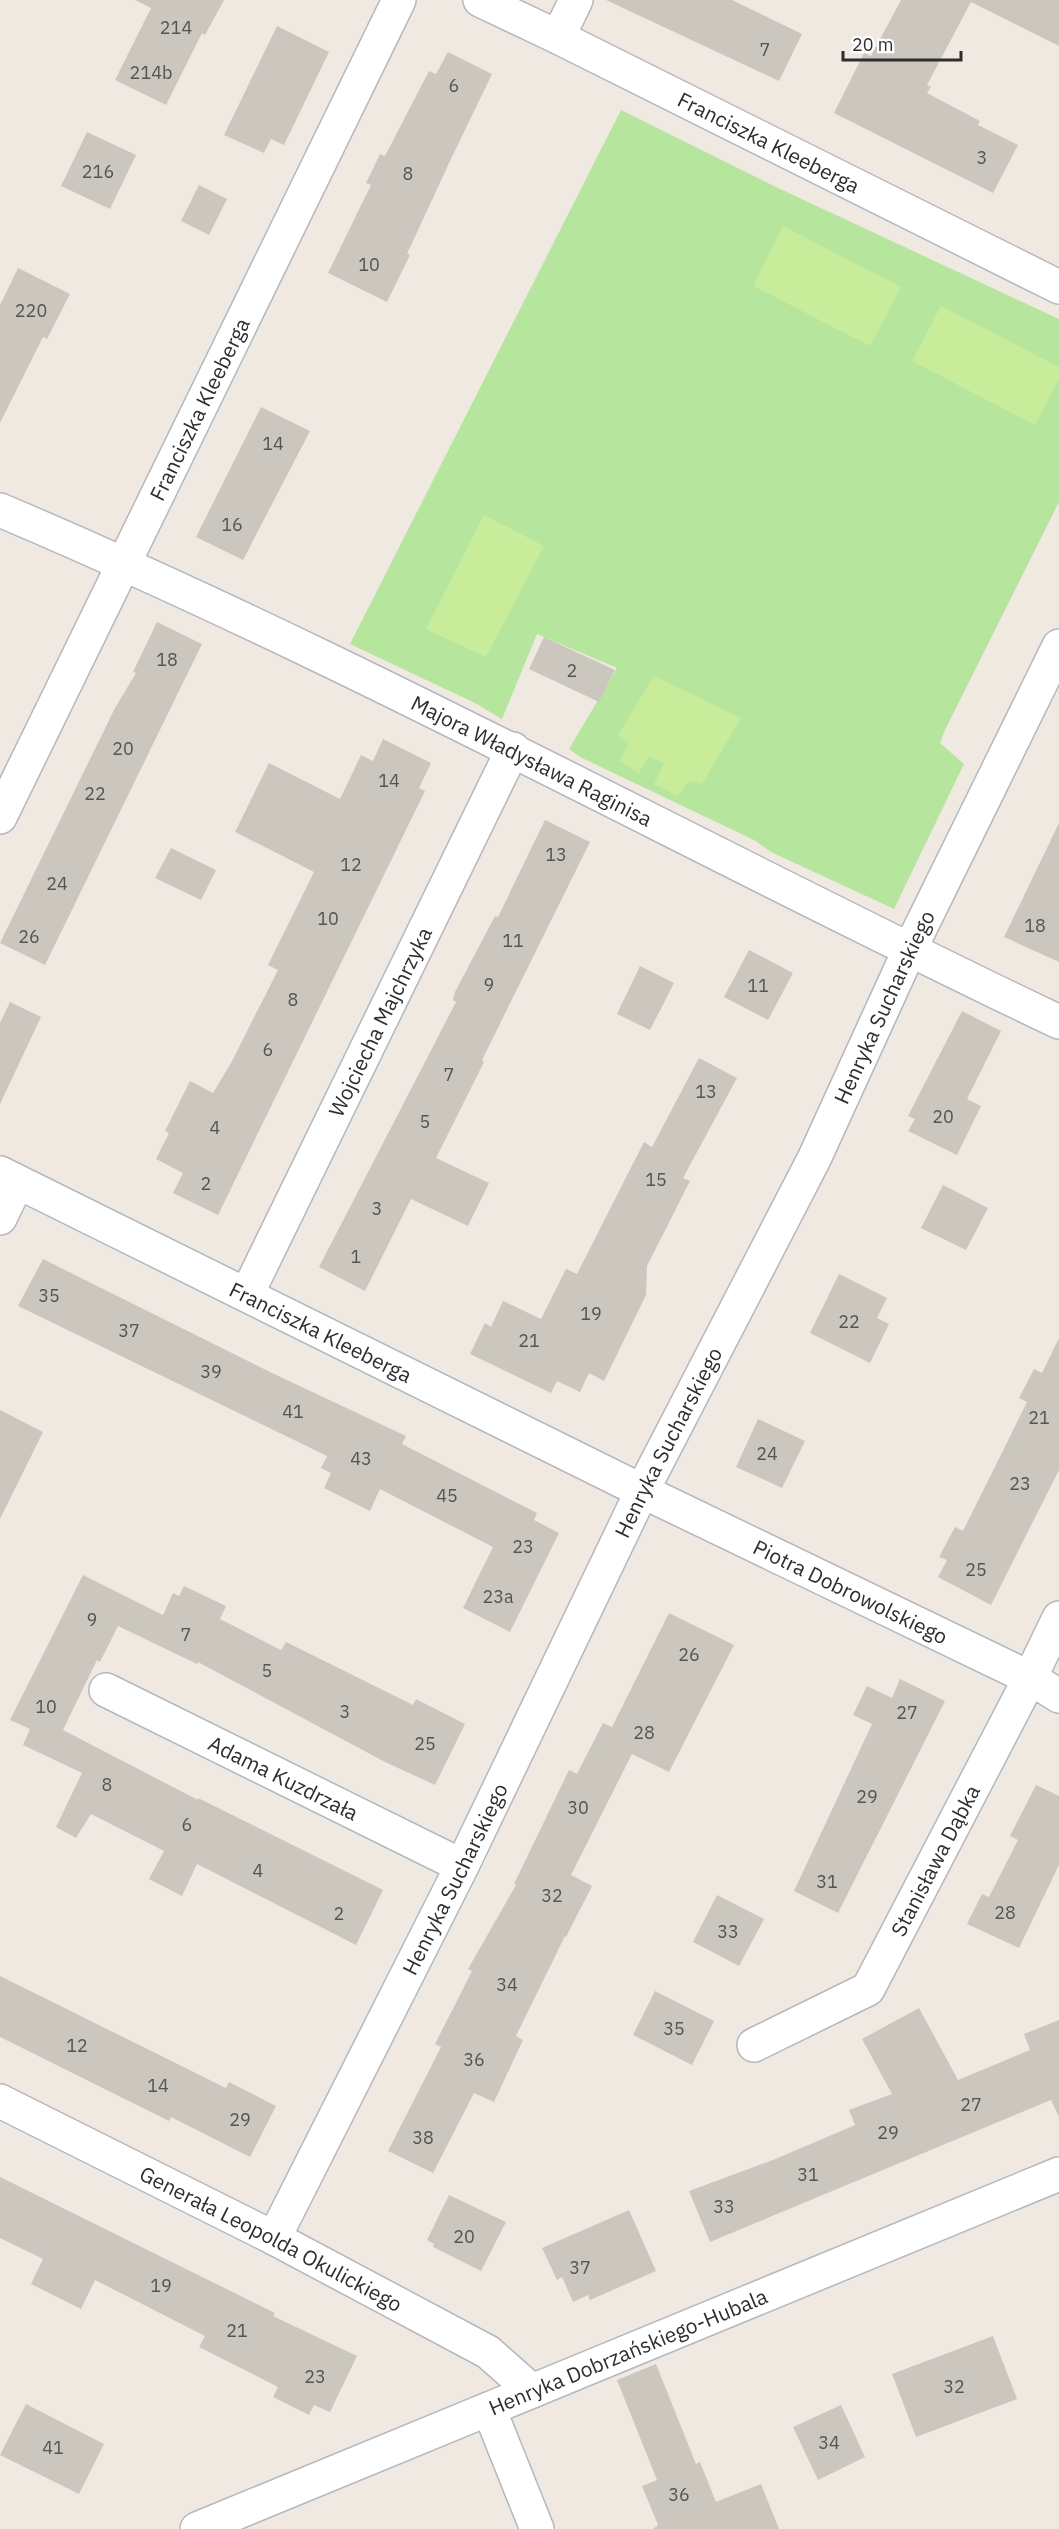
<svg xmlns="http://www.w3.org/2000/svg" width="1059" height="2529" viewBox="0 0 1059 2529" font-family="'IBM Plex Sans',sans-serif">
	<rect width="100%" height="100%" fill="#efe9e1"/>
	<path fill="#b6e59e" d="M 621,110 L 776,187 L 1059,319 L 1059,502 L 945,730 L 940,743 L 964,764 L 894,909 L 771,852 L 754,840 L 580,757 L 569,749 L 617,668 L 537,634 L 502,719 L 475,703 L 350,644 Z"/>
	<path fill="#c9ec9a" d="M 783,226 L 901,287 L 870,346 L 753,286 Z
		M 941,306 L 1059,367 L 1059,379 L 1035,425 L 912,361 Z
		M 484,515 L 544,546 L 486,657 L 426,629 Z
		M 654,676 L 741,718 L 702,784 L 689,781 L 678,796 L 654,784 L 664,763 L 648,757 L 639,773 L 619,761 L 629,744 L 618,735 Z"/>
	<path fill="#cbc7bf" d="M 135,0 L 224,0 L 205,35 L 202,33 L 166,105 L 115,80 L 151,8 Z
		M 606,0 L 732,0 L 802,34 L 779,81 Z
		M 901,0 L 1059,0 L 1059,46 L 971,2 L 927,85 L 931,87 L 927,93 L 980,121 L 978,125 L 1018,145 L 993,193 L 834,113 L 864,53 L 871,56 Z
		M 277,26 L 329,52 L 284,145 L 271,139 L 264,153 L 224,135 Z
		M 448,52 L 492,74 L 450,161 L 407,254 L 410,255 L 387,302 L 328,273 L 371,185 L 366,183 L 380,154 L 385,156 L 429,71 L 436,74 Z
		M 87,132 L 136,155 L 110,209 L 61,186 Z
		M 199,185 L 227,199 L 209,235 L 181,221 Z
		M 18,268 L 70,294 L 47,339 L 43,337 L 0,423 L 0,305 Z
		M 261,407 L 310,431 L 243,560 L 196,537 Z
		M 157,622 L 202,644 L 45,965 L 0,943 L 115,708 L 136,673 L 133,672 Z
		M 544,637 L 615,670 L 599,702 L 529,669 Z
		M 383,739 L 431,763 L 419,788 L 425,791 L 218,1215 L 173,1193 L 183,1173 L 156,1159 L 169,1133 L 165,1131 L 190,1081 L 213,1093 L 231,1063 L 278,970 L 268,965 L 314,872 L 235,832 L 269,763 L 340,799 L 361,755 L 373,761 Z
		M 545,820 L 590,842 L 482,1060 L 484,1062 L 436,1158 L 489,1183 L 468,1226 L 411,1199 L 365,1291 L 319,1267 L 456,1002 L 453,1000 L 455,992 L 495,916 L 498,917 Z
		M 1059,823 L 1059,962 L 1004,937 Z
		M 171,848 L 216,870 L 201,900 L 155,878 Z
		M 749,950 L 793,973 L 768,1020 L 724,997 Z
		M 640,966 L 674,983 L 650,1030 L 617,1014 Z
		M 10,1002 L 41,1017 L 0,1104 L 0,1023 Z
		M 962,1011 L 1001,1031 L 967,1099 L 981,1106 L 957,1155 L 908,1131 L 915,1119 L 908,1116 Z
		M 699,1058 L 737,1078 L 683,1178 L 690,1181 L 647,1266 L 646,1295 L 604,1381 L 589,1373 L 580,1392 L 557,1381 L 551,1393 L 470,1354 L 485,1323 L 491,1327 L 503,1301 L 541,1319 L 566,1269 L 577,1274 L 644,1142 L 652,1147 Z
		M 943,1185 L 988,1208 L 966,1250 L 921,1228 Z
		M 43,1259 L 272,1373 L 406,1436 L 402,1444 L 537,1513 L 534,1520 L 559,1533 L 510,1632 L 463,1608 L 493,1547 L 380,1489 L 370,1511 L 324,1488 L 331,1473 L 321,1468 L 327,1456 L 18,1306 Z
		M 839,1274 L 887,1298 L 877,1318 L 889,1324 L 870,1363 L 810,1333 Z
		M 1059,1338 L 1059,1470 L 991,1605 L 938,1577 L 947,1560 L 939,1557 L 955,1527 L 963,1531 L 1027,1402 L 1019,1398 L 1034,1369 L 1042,1373 Z
		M 0,1410 L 43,1432 L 0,1519 Z
		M 758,1419 L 805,1441 L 782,1488 L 736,1467 Z
		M 83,1575 L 163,1615 L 173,1593 L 179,1596 L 184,1586 L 226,1606 L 220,1619 L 281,1650 L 286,1642 L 413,1705 L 416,1699 L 465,1724 L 435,1785 L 385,1762 L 198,1662 L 197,1664 L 118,1626 L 100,1662 L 97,1660 L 63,1730 L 198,1800 L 198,1798 L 383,1890 L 356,1945 L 197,1864 L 182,1896 L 149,1879 L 164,1851 L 91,1814 L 76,1838 L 56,1827 L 82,1773 L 23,1745 L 30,1729 L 10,1720 Z
		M 669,1613 L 734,1645 L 669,1772 L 632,1754 L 571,1875 L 592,1886 L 566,1937 L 565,1936 L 516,2036 L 523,2040 L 494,2102 L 474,2093 L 433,2173 L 388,2151 L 441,2047 L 435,2044 L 472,1971 L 468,1969 L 516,1885 L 514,1884 L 569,1770 L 577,1774 L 603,1723 L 612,1727 Z
		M 900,1679 L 945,1701 L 838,1913 L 794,1891 L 872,1724 L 853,1715 L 867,1686 L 892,1698 Z
		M 1036,1785 L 1059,1796 L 1059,1865 L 1019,1948 L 967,1924 L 982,1894 L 989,1897 L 1018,1840 L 1010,1836 Z
		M 717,1895 L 764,1919 L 739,1966 L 693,1942 Z
		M 0,1976 L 226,2088 L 229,2082 L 276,2106 L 250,2157 L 171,2117 L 169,2121 L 0,2037 Z
		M 655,1991 L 714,2021 L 692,2065 L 633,2035 Z
		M 919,2008 L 958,2080 L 1030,2050 L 1024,2034 L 1059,2020 L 1059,2117 L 1051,2100 L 710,2242 L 689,2191 L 773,2160 L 855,2125 L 849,2110 L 892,2094 L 862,2039 Z
		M 0,2177 L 275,2313 L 273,2316 L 357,2356 L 330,2412 L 314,2405 L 309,2415 L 273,2397 L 278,2387 L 199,2347 L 205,2336 L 95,2280 L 81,2309 L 31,2284 L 43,2259 L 0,2238 Z
		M 449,2195 L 506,2222 L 481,2271 L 433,2247 L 434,2244 L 427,2240 Z
		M 629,2210 L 656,2271 L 590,2300 L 588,2295 L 573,2302 L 562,2277 L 557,2280 L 542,2248 Z
		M 993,2336 L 1017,2399 L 916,2437 L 892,2374 Z
		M 656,2364 L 696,2464 L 700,2462 L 716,2502 L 761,2484 L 779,2529 L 653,2529 L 658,2525 L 642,2486 L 657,2480 L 617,2380 Z
		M 26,2404 L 104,2444 L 79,2494 L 0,2455 Z
		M 841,2405 L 865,2457 L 818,2480 L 793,2427 Z"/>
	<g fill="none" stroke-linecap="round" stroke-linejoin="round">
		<defs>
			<g id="minor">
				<path id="s1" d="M 480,0 L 558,37 L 1059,287"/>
				<path d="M 558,37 L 576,0"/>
				<path id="s2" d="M 0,510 C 361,663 705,854 1059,1022"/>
				<path id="s3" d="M 0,817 L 399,0"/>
				<path id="s4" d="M 0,1173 L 642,1491 L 1030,1678 L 1059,1696"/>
				<path d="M 0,1218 L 17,1183"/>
				<path id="s5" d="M 247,1294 L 513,749"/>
				<path id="s6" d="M 106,1690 L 462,1866"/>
				<path id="s7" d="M 754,2045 L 868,1989 L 1030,1678 L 1059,1618"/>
				<path id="s8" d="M 0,2101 L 274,2238 L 488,2352 L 532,2391"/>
				<path id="s9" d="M 274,2238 L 462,1866 L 642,1491 L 814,1159 L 909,951 L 1059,646"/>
				<path d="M 489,2409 L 537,2529"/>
				<path id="s10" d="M 197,2529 L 1059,2174"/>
			</g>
		</defs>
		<use href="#minor" stroke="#b4b7c1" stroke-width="36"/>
		<use href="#minor" stroke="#fff" stroke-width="33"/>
	</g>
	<g text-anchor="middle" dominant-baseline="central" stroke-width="4.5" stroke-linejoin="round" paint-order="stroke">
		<g font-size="18" fill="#555452">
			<text x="176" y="27">214</text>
			<text x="765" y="49">7</text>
			<text x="151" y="72">214b</text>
			<text x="454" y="85">6</text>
			<text x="982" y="157">3</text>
			<text x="98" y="171">216</text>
			<text x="408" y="173">8</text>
			<text x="369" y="264">10</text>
			<text x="31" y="310">220</text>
			<text x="273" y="443">14</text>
			<text x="232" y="524">16</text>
			<text x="167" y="659">18</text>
			<text x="572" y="670">2</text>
			<text x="123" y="748">20</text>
			<text x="389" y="780">14</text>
			<text x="95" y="793">22</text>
			<text x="556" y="854">13</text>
			<text x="351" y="864">12</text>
			<text x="57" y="883">24</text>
			<text x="328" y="918">10</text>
			<text x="1035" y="925">18</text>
			<text x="29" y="936">26</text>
			<text x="513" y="940">11</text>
			<text x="489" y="984">9</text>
			<text x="758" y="985">11</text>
			<text x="293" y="999">8</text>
			<text x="268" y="1049">6</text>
			<text x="449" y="1074">7</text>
			<text x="706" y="1091">13</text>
			<text x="943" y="1116">20</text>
			<text x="425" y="1121">5</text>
			<text x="215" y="1127">4</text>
			<text x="656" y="1179">15</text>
			<text x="206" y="1183">2</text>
			<text x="377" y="1208">3</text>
			<text x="356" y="1256">1</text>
			<text x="49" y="1295">35</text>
			<text x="591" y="1313">19</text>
			<text x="849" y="1321">22</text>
			<text x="129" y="1330">37</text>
			<text x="529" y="1340">21</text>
			<text x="211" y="1371">39</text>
			<text x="293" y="1411">41</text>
			<text x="1039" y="1417">21</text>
			<text x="767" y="1453">24</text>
			<text x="361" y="1458">43</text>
			<text x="1020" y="1483">23</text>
			<text x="447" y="1495">45</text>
			<text x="523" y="1546">23</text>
			<text x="976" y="1569">25</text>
			<text x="498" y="1596">23a</text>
			<text x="92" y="1619">9</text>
			<text x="186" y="1634">7</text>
			<text x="689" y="1654">26</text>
			<text x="267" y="1670">5</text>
			<text x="46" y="1706">10</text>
			<text x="345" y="1711">3</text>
			<text x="907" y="1712">27</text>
			<text x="644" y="1732">28</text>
			<text x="425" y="1743">25</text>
			<text x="107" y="1784">8</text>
			<text x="867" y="1796">29</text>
			<text x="578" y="1807">30</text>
			<text x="187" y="1824">6</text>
			<text x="258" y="1870">4</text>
			<text x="827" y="1881">31</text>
			<text x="552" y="1895">32</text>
			<text x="1005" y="1912">28</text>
			<text x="339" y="1913">2</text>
			<text x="728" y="1931">33</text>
			<text x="507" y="1984">34</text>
			<text x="674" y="2028">35</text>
			<text x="77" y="2045">12</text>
			<text x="474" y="2059">36</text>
			<text x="158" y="2085">14</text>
			<text x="971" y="2104">27</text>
			<text x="240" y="2119">29</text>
			<text x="888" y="2132">29</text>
			<text x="423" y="2137">38</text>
			<text x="808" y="2174">31</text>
			<text x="724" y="2206">33</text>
			<text x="464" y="2236">20</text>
			<text x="580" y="2267">37</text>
			<text x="161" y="2285">19</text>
			<text x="237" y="2330">21</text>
			<text x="315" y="2376">23</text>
			<text x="954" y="2386">32</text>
			<text x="829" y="2442">34</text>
			<text x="53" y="2447">41</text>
			<text x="679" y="2494">36</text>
		</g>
		<g font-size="21" fill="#2e2e2e" stroke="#fff">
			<text stroke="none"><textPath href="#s1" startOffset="322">Franciszka Kleeberga</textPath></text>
			<text stroke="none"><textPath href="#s3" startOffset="454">Franciszka Kleeberga</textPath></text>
			<text stroke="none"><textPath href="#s2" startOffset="588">Majora Władysława Raginisa</textPath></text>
			<text stroke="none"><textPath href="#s9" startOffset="1374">Henryka Sucharskiego</textPath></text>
			<text stroke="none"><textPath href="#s5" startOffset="303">Wojciecha Majchrzyka</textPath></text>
			<text stroke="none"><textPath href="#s4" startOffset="358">Franciszka Kleeberga</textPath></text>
			<text stroke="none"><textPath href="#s9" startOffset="888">Henryka Sucharskiego</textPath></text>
			<text stroke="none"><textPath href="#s4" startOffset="948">Piotra Dobrowolskiego</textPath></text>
			<text stroke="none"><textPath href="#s6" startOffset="198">Adama Kuzdrzała</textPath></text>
			<text stroke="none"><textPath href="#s7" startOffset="272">Stanisława Dąbka</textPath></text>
			<text stroke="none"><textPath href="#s9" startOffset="402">Henryka Sucharskiego</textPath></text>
			<text stroke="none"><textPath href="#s8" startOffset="304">Generała Leopolda Okulickiego</textPath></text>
			<text stroke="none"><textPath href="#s10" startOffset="466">Henryka Dobrzańskiego-Hubala</textPath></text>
		</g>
	</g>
	<path d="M843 51v9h118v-9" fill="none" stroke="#2e2e2e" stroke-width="3"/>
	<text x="852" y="51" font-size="18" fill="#2e2e2e" stroke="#ffffff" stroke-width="4.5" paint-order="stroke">20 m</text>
</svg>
